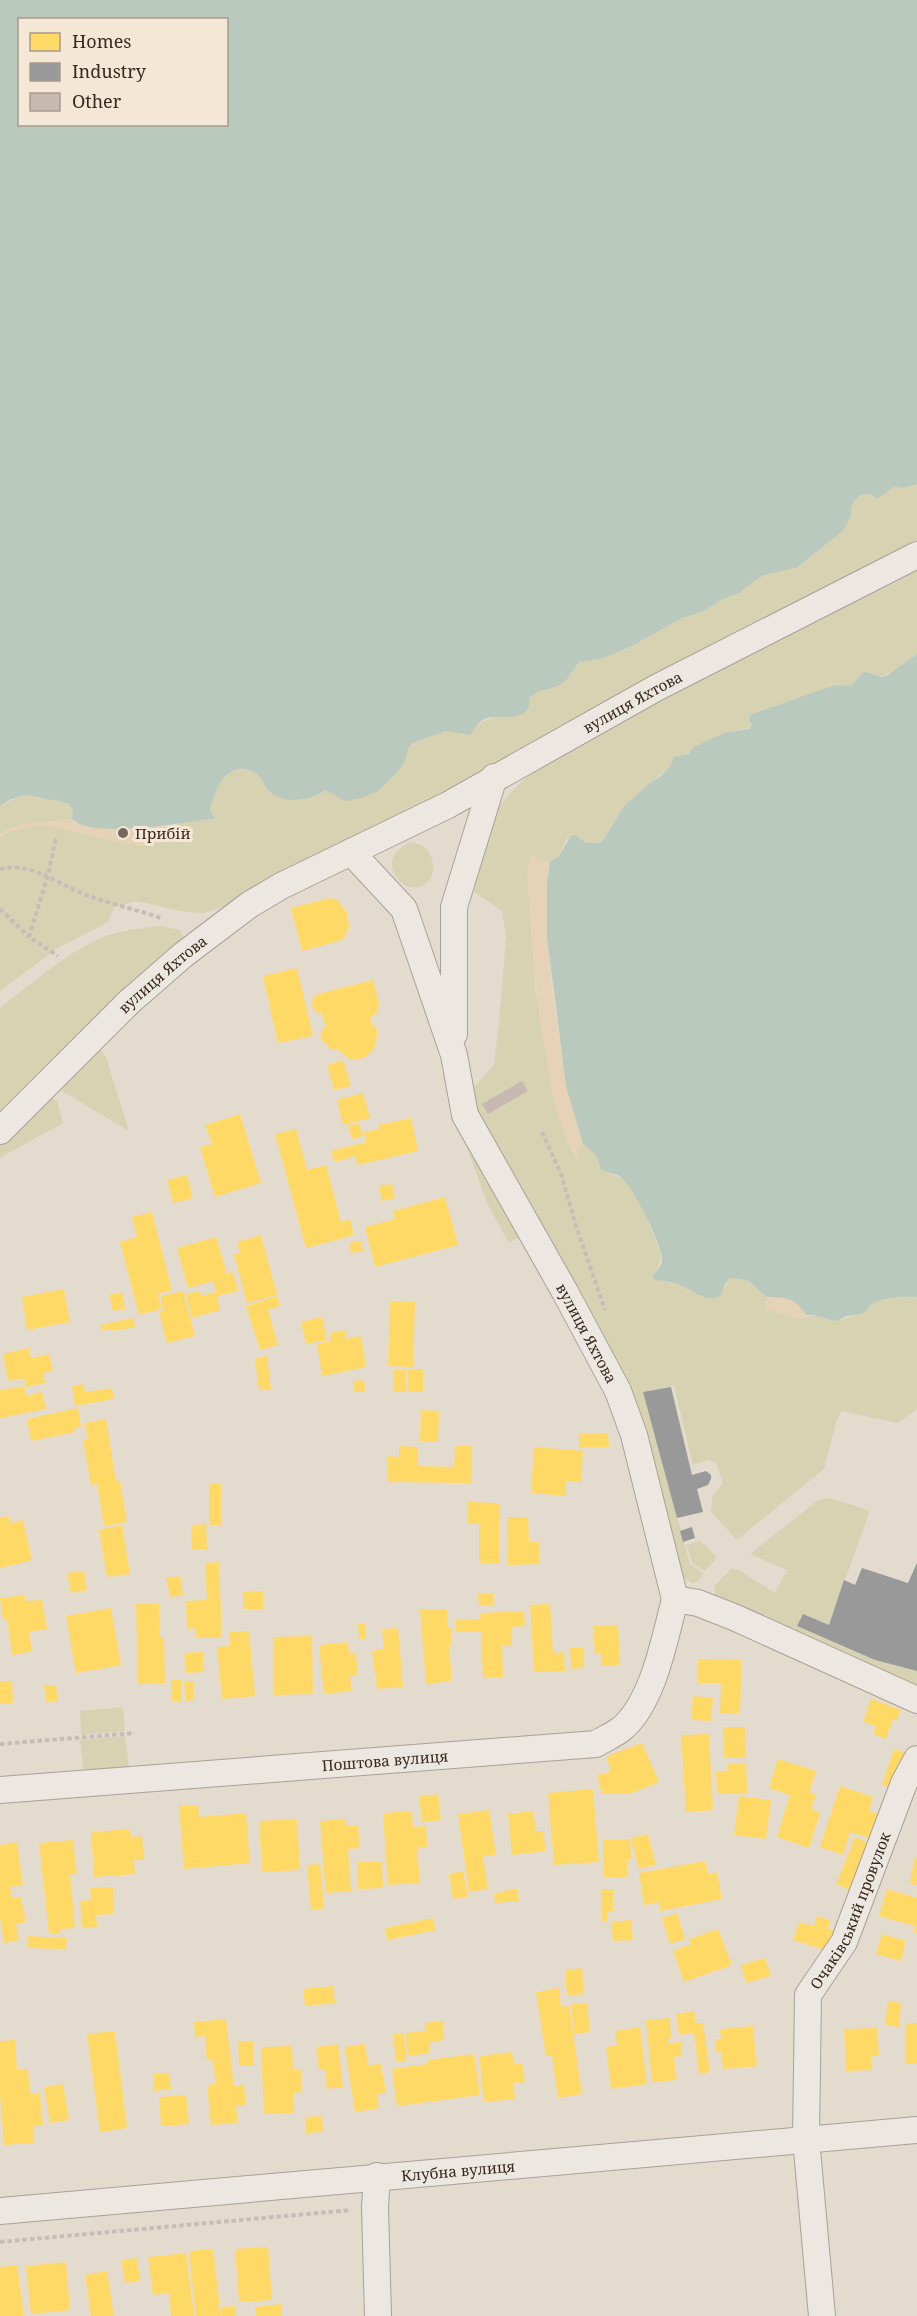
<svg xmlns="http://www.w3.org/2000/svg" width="917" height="2316" viewBox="0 0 917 2316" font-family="'Noto Serif',serif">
	<rect width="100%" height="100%" fill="#e4dbcf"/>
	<path fill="#d7d2b2" d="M 917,484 L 917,540 L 649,680 L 393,819 L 273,876 L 223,907 L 203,913 L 186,912 L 136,901 L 114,907 L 108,922 L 58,948 L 0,991 L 0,837 L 8,832 L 40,824 L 139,846 L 162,839 L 170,825 L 214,817 L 210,808 C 215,789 228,759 254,772 C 263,777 264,788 271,793 C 286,803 312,801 325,790 L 329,791 L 334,796 L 386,783 L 405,761 L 408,748 L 412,743 L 422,739 L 446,731 L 473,732 C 486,709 507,724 527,710 L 529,699 L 537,691 L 556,687 L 571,675 L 579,662 L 584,660 L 601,659 L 630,647 L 680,619 L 704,611 L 723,599 L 739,593 L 757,579 L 768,574 L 796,568 L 843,531 L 851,516 L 852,504 L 861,495 L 871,494 L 877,499 L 894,487 L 903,488 Z
		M 917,562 L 917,654 L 896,670 L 881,677 L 864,671 L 851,686 L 837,685 L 823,689 L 750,716 L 749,720 L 752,727 L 724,733 L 682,756 L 624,806 L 602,842 L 588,843 L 567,838 L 558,857 L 550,862 L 540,861 L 531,854 L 535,987 L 555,1106 L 578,1160 L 577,1150 L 580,1145 L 587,1146 L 596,1155 L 601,1170 L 624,1179 L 638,1197 L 660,1251 C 663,1266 653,1269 655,1280 L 682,1285 L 702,1297 L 725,1287 L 730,1278 C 755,1279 749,1284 767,1297 L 766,1309 L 802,1319 C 814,1310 826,1323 840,1320 C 849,1318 859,1313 868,1310 L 870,1305 C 885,1297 901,1296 917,1297 L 917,1409 L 897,1423 L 842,1411 L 837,1419 L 824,1469 L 737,1540 L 711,1512 L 712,1497 L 723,1483 L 716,1463 L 708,1460 L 693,1465 L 674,1386 L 643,1392 L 690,1564 L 704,1573 L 698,1581 L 692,1583 L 682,1576 L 653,1485 L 468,1094 L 494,1064 L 499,1022 L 506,937 L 502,911 L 473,891 C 473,841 494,803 533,772 L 661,698 L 906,577 L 906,571 Z
		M 35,795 L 65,802 L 73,810 L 72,819 C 48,824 22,819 0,834 L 0,806 L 18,797 Z
		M 410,842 C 414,843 420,844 423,846 C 433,853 437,870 429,880 C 416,896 394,884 392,866 C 391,853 400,848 410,842 Z
		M 161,926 L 180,930 L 184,939 L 0,1122 L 0,1008 C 30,985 71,949 106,936 C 123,930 143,928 161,926 Z
		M 97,1044 L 106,1057 L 129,1131 L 55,1087 Z
		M 47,1096 L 57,1101 L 63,1123 L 0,1158 L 0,1141 Z
		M 457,1120 L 520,1237 L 509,1243 L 487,1203 Z
		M 829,1498 L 865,1509 L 869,1512 L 868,1516 L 829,1625 L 803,1614 L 797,1626 L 875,1660 L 917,1671 L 917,1694 L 714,1597 L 715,1585 L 731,1569 L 739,1570 L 775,1593 L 787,1570 L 750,1554 L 817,1501 Z
		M 699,1541 L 704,1544 L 717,1558 L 705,1571 L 693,1564 L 686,1545 Z
		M 123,1707 L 125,1731 L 81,1735 L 80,1711 Z
		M 125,1736 L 129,1768 L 84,1771 L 80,1740 Z"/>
	<path fill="#e6d3b7" d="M 72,819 L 74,822 L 150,827 L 170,825 L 162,839 L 139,846 L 40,824 L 8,832 L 0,837 L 2,832 L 23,824 Z
		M 531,854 L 540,861 L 550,862 C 544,904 548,945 552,986 C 558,1040 567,1093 583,1144 L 577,1150 L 579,1163 C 555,1122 552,1091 544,1045 C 535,987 530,930 527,871 Z
		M 767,1297 C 788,1298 795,1297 806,1315 L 802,1319 L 766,1309 Z"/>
	<path fill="#b9c9be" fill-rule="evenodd" d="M 0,0 L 917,0 L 917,484 L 903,488 L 894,487 L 877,499 L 871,494 L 860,495 L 852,504 L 851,516 L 843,531 L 796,568 L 768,574 L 757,579 L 739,593 L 723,599 L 704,611 L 680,619 L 630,647 L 601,659 L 579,662 C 573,671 566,684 555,687 C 542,692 539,688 529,699 C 532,723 501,715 487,718 C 478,720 476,729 470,735 L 446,731 L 412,743 L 408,749 L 405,761 L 401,768 L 378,791 L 361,798 L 345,801 L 325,790 C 312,801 282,805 269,791 C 263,785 263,778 255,773 C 228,757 214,790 210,810 L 215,818 C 187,822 92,840 72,819 L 73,810 C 68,802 61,801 52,800 C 30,796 21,791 0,806 ZM 20,20 L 226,20 L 226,124 L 20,124 Z
		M 917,654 L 917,1297 C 901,1296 885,1297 870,1305 C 865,1318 855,1313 844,1317 C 841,1319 838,1320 835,1321 L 813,1315 L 806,1315 C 794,1297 788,1298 767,1297 C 749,1284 755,1279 730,1278 L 725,1284 L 720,1296 C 704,1304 694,1290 680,1285 C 672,1282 663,1281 655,1280 L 653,1277 C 655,1272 661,1267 662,1261 C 664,1248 633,1187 622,1178 C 615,1173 608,1173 601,1170 L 596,1155 L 583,1144 L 566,1086 L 547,937 L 547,883 L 550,862 L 558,857 L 571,836 L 576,835 C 583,844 591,844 602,842 L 624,806 L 649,784 L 661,776 L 670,766 L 674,757 L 688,754 L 694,747 L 724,733 L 749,729 L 752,725 L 749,720 L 750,715 L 823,689 L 837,685 L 851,686 L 864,671 L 881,677 L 888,675 Z"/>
	<path fill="#ffd966" d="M 330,898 L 337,900 L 347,912 L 349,927 L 346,934 L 342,940 L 302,951 L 291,908 Z
		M 297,968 L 313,1036 L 278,1043 L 263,976 Z
		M 373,980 L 379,1004 L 377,1013 L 370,1018 L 372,1024 L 378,1030 L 374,1049 L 364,1058 L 350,1060 L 338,1049 L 332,1050 L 320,1038 L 322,1030 L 326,1027 L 322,1014 L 317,1013 L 312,1006 L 313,998 L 318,994 Z
		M 343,1060 L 351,1086 L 334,1090 L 327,1065 Z
		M 363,1093 L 370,1118 L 343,1125 L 337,1100 Z
		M 240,1114 L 261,1183 L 215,1197 L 200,1147 L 212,1144 L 205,1125 Z
		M 411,1118 L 418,1151 L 358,1165 L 355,1156 L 334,1162 L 331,1151 L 366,1142 L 364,1132 L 379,1129 L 378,1125 Z
		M 359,1123 L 363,1136 L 352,1139 L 348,1126 Z
		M 296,1129 L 307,1170 L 326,1165 L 341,1222 L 350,1219 L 354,1235 L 306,1248 L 275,1134 Z
		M 187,1175 L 193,1198 L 173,1203 L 167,1180 Z
		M 392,1184 L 395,1198 L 382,1201 L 379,1186 Z
		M 445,1197 L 458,1245 L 375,1267 L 365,1227 L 395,1219 L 393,1211 Z
		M 152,1212 L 172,1290 L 158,1294 L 162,1309 L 139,1315 L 120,1242 L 137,1237 L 132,1217 Z
		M 261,1235 L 277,1295 L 247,1303 L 234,1254 L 240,1253 L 237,1242 Z
		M 216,1237 L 227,1274 L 233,1272 L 238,1291 L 217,1296 L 220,1310 L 192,1318 L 186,1294 L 200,1291 L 201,1296 L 216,1292 L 213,1281 L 188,1288 L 177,1248 Z
		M 361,1241 L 363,1251 L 351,1253 L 349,1243 Z
		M 64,1289 L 70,1322 L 27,1330 L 22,1297 Z
		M 183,1291 L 195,1336 L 167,1343 L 159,1312 L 164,1311 L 161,1296 Z
		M 122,1292 L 125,1309 L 113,1311 L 109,1295 Z
		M 277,1296 L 280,1306 L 268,1310 L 278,1345 L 260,1350 L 246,1306 Z
		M 390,1301 L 415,1302 L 413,1367 L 388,1366 Z
		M 322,1317 L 327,1340 L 306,1344 L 301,1322 Z
		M 133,1318 L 135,1327 L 114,1331 L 113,1329 L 102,1331 L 101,1325 Z
		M 345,1330 L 346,1339 L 361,1336 L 366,1367 L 322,1376 L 317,1344 L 331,1341 L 330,1333 Z
		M 29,1348 L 31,1358 L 49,1354 L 53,1371 L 43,1373 L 45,1383 L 26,1387 L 24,1378 L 8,1381 L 3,1354 Z
		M 267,1356 L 271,1389 L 259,1390 L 255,1358 Z
		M 408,1369 L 423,1369 L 423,1392 L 408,1392 Z
		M 393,1370 L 405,1370 L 406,1392 L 393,1392 Z
		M 364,1380 L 365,1391 L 354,1392 L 353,1381 Z
		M 83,1384 L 85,1392 L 112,1388 L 114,1399 L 75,1406 L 72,1386 Z
		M 24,1386 L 26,1396 L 42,1392 L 46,1409 L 0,1418 L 0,1390 Z
		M 78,1408 L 81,1427 L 74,1428 L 75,1432 L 31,1441 L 27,1419 Z
		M 421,1410 L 439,1411 L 438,1442 L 420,1441 Z
		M 106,1419 L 116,1481 L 120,1480 L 127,1522 L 104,1526 L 97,1484 L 91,1485 L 83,1440 L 88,1439 L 85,1423 Z
		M 608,1433 L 609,1447 L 579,1447 L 579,1434 Z
		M 399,1446 L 418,1447 L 417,1466 L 454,1467 L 455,1446 L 472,1446 L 471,1483 L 388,1482 L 388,1456 L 399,1457 Z
		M 534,1447 L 583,1451 L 581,1482 L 566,1481 L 566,1496 L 531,1493 Z
		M 209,1484 L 221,1484 L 221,1525 L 209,1525 Z
		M 468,1502 L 500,1503 L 499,1564 L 479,1563 L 479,1524 L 468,1523 Z
		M 9,1516 L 10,1523 L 23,1520 L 32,1560 L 0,1568 L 0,1518 Z
		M 507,1517 L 528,1517 L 529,1542 L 539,1542 L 540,1564 L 508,1565 Z
		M 206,1524 L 207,1549 L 192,1550 L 191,1525 Z
		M 122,1525 L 130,1574 L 107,1577 L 99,1530 Z
		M 219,1562 L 222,1638 L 196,1638 L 196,1628 L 187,1629 L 186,1601 L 207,1600 L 205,1563 Z
		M 84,1571 L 87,1590 L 71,1593 L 67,1573 Z
		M 180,1576 L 183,1595 L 170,1597 L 166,1578 Z
		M 263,1591 L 263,1609 L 243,1609 L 243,1592 Z
		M 494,1593 L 494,1605 L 479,1606 L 478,1594 Z
		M 25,1595 L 25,1601 L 42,1600 L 47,1629 L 29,1632 L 32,1651 L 12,1655 L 7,1619 L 3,1620 L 0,1598 Z
		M 136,1604 L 159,1604 L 160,1637 L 164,1637 L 165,1683 L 138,1684 Z
		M 550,1604 L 553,1653 L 564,1652 L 565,1671 L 534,1672 L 530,1605 Z
		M 111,1608 L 121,1665 L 76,1673 L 66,1616 Z
		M 447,1609 L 448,1627 L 451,1627 L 452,1645 L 449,1645 L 452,1681 L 426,1684 L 420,1610 Z
		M 524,1611 L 525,1626 L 511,1627 L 512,1646 L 502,1646 L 503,1677 L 483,1678 L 481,1631 L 456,1632 L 456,1620 L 480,1619 L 480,1613 Z
		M 358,1624 L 365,1624 L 366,1639 L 359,1639 Z
		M 618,1625 L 620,1665 L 602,1666 L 601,1654 L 595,1654 L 593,1626 Z
		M 398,1628 L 403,1687 L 377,1689 L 372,1651 L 384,1649 L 382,1629 Z
		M 249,1631 L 255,1696 L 222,1699 L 217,1647 L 230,1646 L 229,1632 Z
		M 312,1636 L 313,1694 L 274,1695 L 273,1637 Z
		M 348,1642 L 349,1654 L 356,1654 L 358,1676 L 350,1676 L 352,1691 L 324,1694 L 319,1645 Z
		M 570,1648 L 583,1648 L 584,1668 L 571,1669 Z
		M 203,1652 L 204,1672 L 186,1673 L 184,1653 Z
		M 698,1659 L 742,1660 L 740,1713 L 720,1713 L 721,1683 L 698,1683 Z
		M 171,1680 L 181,1680 L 182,1701 L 172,1702 Z
		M 0,1681 L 12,1681 L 13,1703 L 0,1704 Z
		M 193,1681 L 194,1700 L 186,1701 L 184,1682 Z
		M 56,1685 L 58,1701 L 46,1702 L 44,1686 Z
		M 693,1696 L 713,1698 L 711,1721 L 691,1720 Z
		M 871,1699 L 901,1710 L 897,1720 L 893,1719 L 886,1739 L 873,1734 L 876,1726 L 863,1722 Z
		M 723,1727 L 745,1727 L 746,1758 L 724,1758 Z
		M 709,1734 L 713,1810 L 686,1812 L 681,1735 Z
		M 642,1743 L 659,1782 L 629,1794 L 602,1794 L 597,1775 L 610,1772 L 607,1756 Z
		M 894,1749 L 905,1753 L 901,1767 L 898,1791 L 882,1785 Z
		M 778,1759 L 816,1771 L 809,1793 L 816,1794 L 811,1809 L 820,1813 L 809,1848 L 777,1837 L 790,1795 L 769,1788 Z
		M 746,1763 L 747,1793 L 717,1794 L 716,1771 L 728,1771 L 728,1764 Z
		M 840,1786 L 873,1797 L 869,1811 L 886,1817 L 879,1841 L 850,1832 L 843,1855 L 820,1847 Z
		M 593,1789 L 599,1862 L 554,1865 L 548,1793 Z
		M 438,1794 L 441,1820 L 422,1822 L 419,1796 Z
		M 739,1796 L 771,1800 L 766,1839 L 734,1835 Z
		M 198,1805 L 199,1817 L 246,1813 L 250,1863 L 184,1869 L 179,1806 Z
		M 489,1810 L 496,1855 L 483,1856 L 488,1889 L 469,1892 L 458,1814 Z
		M 412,1811 L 413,1827 L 426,1826 L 427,1847 L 417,1847 L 420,1883 L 388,1885 L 383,1813 Z
		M 533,1811 L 536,1831 L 543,1831 L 546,1851 L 512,1855 L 508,1814 Z
		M 297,1819 L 300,1870 L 262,1872 L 259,1821 Z
		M 346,1819 L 346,1826 L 358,1825 L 360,1848 L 348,1849 L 351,1891 L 326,1893 L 320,1821 Z
		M 130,1829 L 131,1837 L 142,1836 L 144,1860 L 134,1860 L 135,1874 L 94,1877 L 91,1832 Z
		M 648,1834 L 656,1865 L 639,1869 L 631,1838 Z
		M 855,1837 L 879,1847 L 860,1894 L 836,1884 Z
		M 630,1839 L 631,1859 L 627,1859 L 628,1877 L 604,1878 L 603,1840 Z
		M 73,1840 L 77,1874 L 70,1874 L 75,1928 L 60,1929 L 60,1934 L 49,1934 L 39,1843 Z
		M 17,1842 L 23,1885 L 10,1887 L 12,1898 L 21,1897 L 26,1922 L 16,1924 L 19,1940 L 4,1943 L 0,1917 L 0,1845 Z
		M 914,1858 L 917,1859 L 917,1885 L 910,1884 Z
		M 705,1861 L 708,1874 L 717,1872 L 722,1899 L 660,1911 L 659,1902 L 644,1905 L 639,1873 Z
		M 357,1862 L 382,1862 L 383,1888 L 358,1889 Z
		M 320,1864 L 324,1909 L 311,1910 L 307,1865 Z
		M 463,1871 L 468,1897 L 453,1899 L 449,1874 Z
		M 113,1887 L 114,1914 L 96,1915 L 97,1927 L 82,1928 L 80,1901 L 91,1900 L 90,1888 Z
		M 517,1888 L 519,1901 L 495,1903 L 494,1894 Z
		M 601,1889 L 613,1889 L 613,1911 L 607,1911 L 608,1921 L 602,1921 Z
		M 887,1889 L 917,1898 L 917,1933 L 913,1932 L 915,1926 L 879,1916 Z
		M 677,1913 L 685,1939 L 670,1944 L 662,1918 Z
		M 817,1916 L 830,1920 L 828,1929 L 838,1932 L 831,1952 L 793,1940 L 799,1922 L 814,1926 Z
		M 433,1918 L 436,1930 L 387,1940 L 385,1928 Z
		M 631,1920 L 633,1940 L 613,1941 L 611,1922 Z
		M 718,1929 L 732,1965 L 684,1982 L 673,1951 L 691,1944 L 689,1939 Z
		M 882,1934 L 906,1941 L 901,1961 L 876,1954 Z
		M 28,1936 L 67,1938 L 66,1949 L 28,1948 Z
		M 765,1958 L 771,1976 L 746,1983 L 741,1965 Z
		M 582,1968 L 584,1994 L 567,1996 L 565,1970 Z
		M 333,1986 L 335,2003 L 305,2006 L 303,1989 Z
		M 559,1988 L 561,2007 L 569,2006 L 582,2094 L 558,2098 L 552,2056 L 546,2056 L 536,1992 Z
		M 888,2001 L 901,2003 L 899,2027 L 885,2025 Z
		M 587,2003 L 590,2032 L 574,2034 L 571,2004 Z
		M 694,2011 L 696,2023 L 703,2023 L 710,2072 L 699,2074 L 694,2033 L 679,2035 L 676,2014 Z
		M 670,2018 L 671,2038 L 667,2039 L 668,2043 L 681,2042 L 682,2056 L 674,2057 L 677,2080 L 652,2082 L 646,2020 Z
		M 226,2019 L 234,2086 L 244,2085 L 246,2105 L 236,2106 L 238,2123 L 211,2125 L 207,2085 L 216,2084 L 213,2060 L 207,2061 L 205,2036 L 195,2037 L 194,2022 Z
		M 443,2021 L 444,2040 L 429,2042 L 430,2053 L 408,2056 L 406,2033 L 426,2031 L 425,2023 Z
		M 906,2023 L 917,2023 L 917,2064 L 906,2064 Z
		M 753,2026 L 757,2066 L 723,2069 L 721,2051 L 716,2052 L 715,2039 L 721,2039 L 720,2029 Z
		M 640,2027 L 647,2084 L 611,2089 L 606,2047 L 617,2045 L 615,2031 Z
		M 877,2028 L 879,2055 L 871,2056 L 872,2070 L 846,2071 L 844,2029 Z
		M 115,2031 L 127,2128 L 100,2132 L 87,2034 Z
		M 404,2033 L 406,2061 L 396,2062 L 393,2034 Z
		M 15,2040 L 17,2070 L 28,2069 L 30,2094 L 40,2093 L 43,2125 L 33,2126 L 34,2143 L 4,2145 L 0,2094 L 0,2041 Z
		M 238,2041 L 253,2041 L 254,2066 L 239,2066 Z
		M 338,2044 L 343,2087 L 327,2089 L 325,2069 L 319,2070 L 316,2047 Z
		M 365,2044 L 368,2065 L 381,2064 L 386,2093 L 377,2094 L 379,2108 L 355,2112 L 345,2047 Z
		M 292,2046 L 293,2070 L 301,2070 L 302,2092 L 293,2093 L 294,2113 L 264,2114 L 261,2047 Z
		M 512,2052 L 514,2064 L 522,2063 L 525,2082 L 513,2083 L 515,2099 L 484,2102 L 479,2056 Z
		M 474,2054 L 480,2095 L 397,2106 L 392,2069 L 427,2064 L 427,2060 Z
		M 169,2073 L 171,2089 L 154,2091 L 153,2074 Z
		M 63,2084 L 69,2120 L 50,2123 L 44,2087 Z
		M 186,2095 L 189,2124 L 161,2126 L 159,2097 Z
		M 322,2116 L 323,2132 L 306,2133 L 305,2117 Z
		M 268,2247 L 272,2300 L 239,2302 L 235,2249 Z
		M 213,2249 L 221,2316 L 196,2316 L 189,2251 Z
		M 186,2253 L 194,2316 L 171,2316 L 169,2293 L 153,2295 L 148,2257 Z
		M 137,2258 L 140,2281 L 125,2283 L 121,2260 Z
		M 66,2262 L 70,2310 L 31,2314 L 26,2266 Z
		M 17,2265 L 24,2316 L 0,2316 L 0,2267 Z
		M 107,2271 L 114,2316 L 91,2316 L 85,2275 Z
		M 281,2304 L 282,2316 L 256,2316 L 255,2307 Z
		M 236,2306 L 236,2316 L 222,2316 L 221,2307 Z"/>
	<path fill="#999" d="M 671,1387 L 692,1475 L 706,1471 L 711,1475 L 711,1479 L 708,1485 L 697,1489 L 703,1512 L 677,1518 L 643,1392 Z
		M 692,1527 L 695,1538 L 683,1542 L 680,1531 Z
		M 917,1563 L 917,1671 L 875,1660 L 797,1626 L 803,1614 L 829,1625 L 844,1580 L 855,1585 L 862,1568 L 908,1583 Z"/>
	<path fill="#c8b9b0" d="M 522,1081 L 528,1091 L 488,1114 L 482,1104 Z"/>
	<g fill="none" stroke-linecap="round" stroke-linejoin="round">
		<defs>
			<g id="minor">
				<path id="s1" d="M 351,852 L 404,909 L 454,1055 L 465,1115 L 565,1292 L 618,1391 L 634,1435 L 675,1599"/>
				<path d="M 454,1034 L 454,907 L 494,777"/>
				<path id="s2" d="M 0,1131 L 128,1003 L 183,955 L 249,905 L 281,886 L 448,805 L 656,688 L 917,555"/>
				<path d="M 675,1599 L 698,1603 L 736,1618 L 917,1700"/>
				<path id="s3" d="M 0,1790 L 596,1744 C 604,1739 613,1735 620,1730 C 653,1705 665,1637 675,1599"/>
				<path d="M 377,2176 L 375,2207 L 378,2316"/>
				<path id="s4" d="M 0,2211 L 917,2130"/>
				<path id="s5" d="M 822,2316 L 806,2139 L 808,1995 L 844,1942 L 904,1783 L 917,1759"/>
			</g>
		</defs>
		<use href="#minor" stroke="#aaa097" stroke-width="28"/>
		<path stroke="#c5beb7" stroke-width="4" stroke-dasharray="4.5 3" stroke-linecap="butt" d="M 56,839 L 48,875 L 29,937 L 58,956
			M 0,869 C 32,861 60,886 89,896 C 112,904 137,910 161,918
			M 0,909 L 29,937
			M 542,1132 L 561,1174 L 576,1226 L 605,1310
			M 0,1744 L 135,1733
			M 0,2242 L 351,2210"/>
		<use href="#minor" stroke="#ece7e0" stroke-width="26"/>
	</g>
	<circle fill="#75675d" stroke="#f5e7d5" stroke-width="2" cx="123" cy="833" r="6"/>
	<g text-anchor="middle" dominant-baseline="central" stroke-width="6" stroke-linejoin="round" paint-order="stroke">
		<g font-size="15" fill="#39281f" stroke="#f5e7d5">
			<text stroke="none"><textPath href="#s2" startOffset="771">вулиця Яхтова</textPath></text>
			<text stroke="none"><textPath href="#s2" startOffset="226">вулиця Яхтова</textPath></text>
			<text stroke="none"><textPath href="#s1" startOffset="543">вулиця Яхтова</textPath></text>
			<text stroke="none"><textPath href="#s3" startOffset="386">Поштова вулиця</textPath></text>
			<text stroke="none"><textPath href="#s5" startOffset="417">Очаківський провулок</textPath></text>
			<text stroke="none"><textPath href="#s4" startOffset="460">Клубна вулиця</textPath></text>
		</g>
		<g font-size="15" fill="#39281f" stroke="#f5e7d5" text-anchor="start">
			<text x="135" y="833">Прибій</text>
		</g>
	</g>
	<rect x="18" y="18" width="210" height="108" fill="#f5e7d5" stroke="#aa9b8c" stroke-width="1.5"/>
	<rect x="30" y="33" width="30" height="18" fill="#ffd966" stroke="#aa9b8c" stroke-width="1.5"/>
	<text x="72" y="48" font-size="18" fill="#39281f">Homes</text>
	<rect x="30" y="63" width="30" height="18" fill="#999999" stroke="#aa9b8c" stroke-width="1.5"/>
	<text x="72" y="78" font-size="18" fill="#39281f">Industry</text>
	<rect x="30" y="93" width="30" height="18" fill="#c8b9b0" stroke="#aa9b8c" stroke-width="1.5"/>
	<text x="72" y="108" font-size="18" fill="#39281f">Other</text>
</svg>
